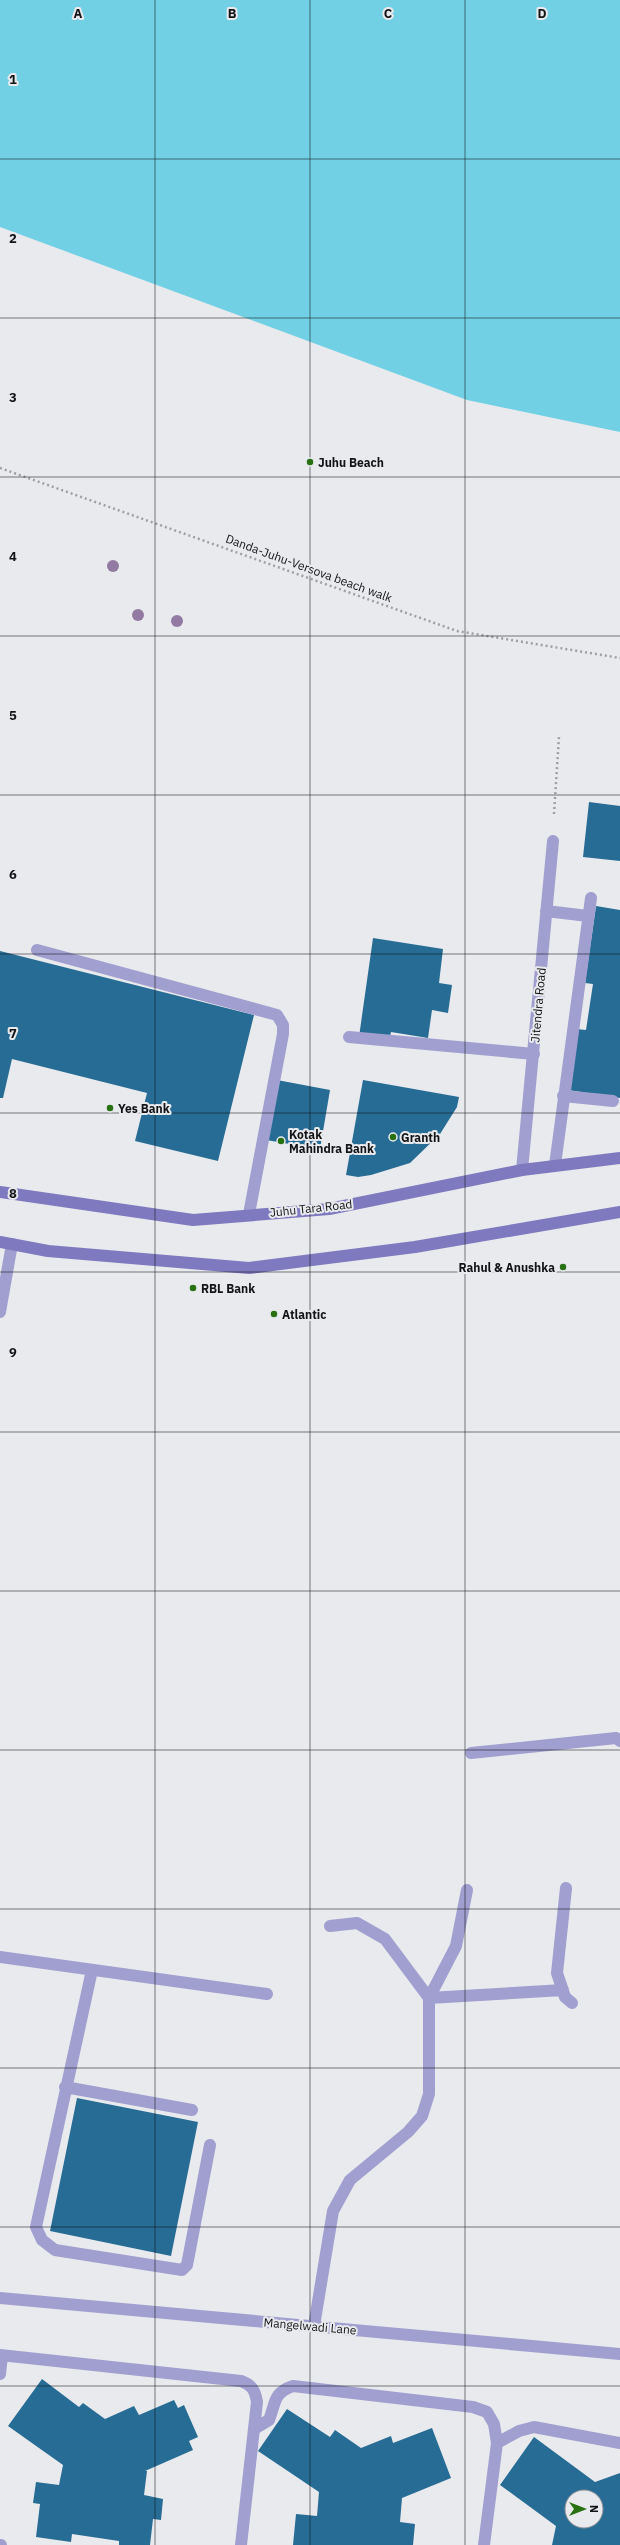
<svg xmlns="http://www.w3.org/2000/svg" width="620" height="2545" viewBox="0 0 620 2545" font-family="'IBM Plex Sans',sans-serif">
	<rect width="100%" height="100%" fill="#e9eaee"/>
	<path fill="#72d0e4" d="M 0,0 L 620,0 L 620,432 L 467,400 L 0,227 Z"/>
	<path fill="#266c94" fill-rule="evenodd" d="M 589,802 L 620,806 L 620,861 L 583,857 Z
		M 596,906 L 620,910 L 620,1098 L 568,1090 L 577,1029 L 586,1030 L 593,984 L 585,983 Z
		M 373,938 L 443,949 L 439,983 L 452,985 L 448,1013 L 432,1010 L 428,1038 L 391,1032 L 389,1041 L 359,1037 Z
		M 0,951 L 254,1015 L 218,1161 L 135,1141 L 147,1093 L 12,1059 L 3,1098 L 0,1098 Z
		M 277,1080 L 330,1090 L 320,1149 L 266,1140 Z
		M 363,1080 L 459,1097 L 457,1107 L 440,1134 L 410,1163 L 371,1175 L 358,1177 L 346,1175 Z
		M 77,2098 L 198,2122 L 171,2256 L 50,2231 Z
		M 42,2379 L 79,2407 L 83,2403 L 105,2419 L 134,2406 L 139,2415 L 174,2400 L 178,2408 L 184,2405 L 198,2437 L 189,2441 L 193,2450 L 145,2471 L 147,2471 L 144,2495 L 163,2499 L 161,2520 L 153,2519 L 150,2545 L 119,2545 L 119,2541 L 72,2534 L 71,2542 L 36,2537 L 40,2504 L 33,2503 L 36,2482 L 59,2485 L 63,2465 L 8,2426 Z
		M 287,2409 L 330,2437 L 335,2430 L 361,2448 L 391,2436 L 393,2443 L 432,2428 L 451,2478 L 402,2498 L 400,2522 L 415,2524 L 413,2545 L 293,2545 L 296,2514 L 317,2516 L 319,2492 L 258,2451 Z
		M 534,2437 L 595,2482 L 620,2473 L 620,2545 L 552,2545 L 556,2526 L 500,2485 ZM 572,2497 L 596,2497 L 596,2521 L 572,2521 Z"/>
	<g fill="none" stroke-linecap="round" stroke-linejoin="round">
		<path stroke="#9e9fa2" stroke-width="2.5" stroke-dasharray="2 3" stroke-linecap="butt" d="M 0,468 L 457,631 L 620,658
			M 554,814 L 559,737"/>
		<path stroke="#a19fcf" stroke-width="12" d="M 37,950 L 277,1015 L 283,1025 L 283,1034 L 249,1214
			M 349,1037 L 534,1054
			M 0,1312 L 12,1244
			M 566,1888 L 557,1973 L 565,1997 L 572,2003
			M 467,1890 L 456,1946 L 429,1998 L 563,1990
			M 314,2326 L 333,2211 L 350,2180 L 408,2132 L 422,2116 L 429,2094 L 429,1998 L 385,1939 L 357,1923 L 330,1926"/>
		<path stroke="#a19fcf" stroke-width="12" d="M 546,911 L 588,916
			M 563,1096 L 613,1101
			M 555,1165 L 591,898
			M 522,1170 L 553,841
			M 471,1753 L 616,1738 L 620,1741
			M 0,1957 L 267,1994
			M 92,1970 L 36,2227 L 42,2240 L 55,2250 L 182,2270 L 187,2265 L 210,2145
			M 65,2087 L 192,2110
			M 0,2298 L 620,2354
			M 0,2355 L 241,2381 C 252,2385 255,2390 257,2402 L 241,2545
			M 0,2374 L 2,2356
			M 254,2429 L 269,2420 C 276,2402 273,2393 293,2386 L 473,2407 L 487,2412 L 494,2424 L 497,2443 L 484,2545
			M 497,2443 L 519,2431 L 534,2427 L 620,2443
			M 0,2545 L 1,2545"/>
		<path stroke="#7f79bf" stroke-width="12" d="M 0,1192 L 193,1220 L 329,1209 L 522,1170 L 620,1158
			M 0,1242 L 48,1251 L 249,1268 L 415,1247 L 620,1212"/>
	</g>
	<g fill="#937aa3">
		<circle cx="113" cy="566" r="6"/>
		<circle cx="138" cy="615" r="6"/>
		<circle cx="177" cy="621" r="6"/>
	</g>
	<path fill="none" stroke="#131415" stroke-width="1" stroke-opacity="0.55" d="M 155,0 L 155,2545M 310,0 L 310,2545M 465,0 L 465,2545M 0,159 L 620,159M 0,318 L 620,318M 0,477 L 620,477M 0,636 L 620,636M 0,795 L 620,795M 0,954 L 620,954M 0,1113 L 620,1113M 0,1272 L 620,1272M 0,1432 L 620,1432M 0,1591 L 620,1591M 0,1750 L 620,1750M 0,1909 L 620,1909M 0,2068 L 620,2068M 0,2227 L 620,2227M 0,2386 L 620,2386"/>
	<g fill="#287113" stroke="#e9eaee" stroke-width="1.5">
		<circle cx="310" cy="462" r="4"/>
		<circle cx="110" cy="1108" r="4"/>
		<circle cx="393" cy="1137" r="4"/>
		<circle cx="281" cy="1141" r="4"/>
		<circle cx="563" cy="1267" r="4"/>
		<circle cx="193" cy="1288" r="4"/>
		<circle cx="274" cy="1314" r="4"/>
	</g>
	<g text-anchor="middle" dominant-baseline="central" stroke-width="4" stroke-linejoin="round" paint-order="stroke">
		<g font-size="12" font-weight="bold" fill="#131415" stroke="#e9eaee" text-anchor="start">
			<text x="318" y="462">Juhu Beach</text>
			<text x="118" y="1108">Yes Bank</text>
			<text x="289" y="1134">Kotak<tspan x="289" dy="14">Mahindra Bank</tspan></text>
			<text x="401" y="1137">Granth</text>
			<text x="555" y="1267" text-anchor="end">Rahul &amp; Anushka</text>
			<text x="201" y="1288">RBL Bank</text>
			<text x="282" y="1314">Atlantic</text>
		</g>
		<g font-size="12" fill="#131415" stroke="#e9eaee">
			<text transform="translate(309 568) rotate(20)">Danda-Juhu-Versova beach walk</text>
			<text transform="translate(538 1005) rotate(-85)">Jitendra Road</text>
			<text transform="translate(311 1208) rotate(-6)">Juhu Tara Road</text>
			<text transform="translate(310 2326) rotate(5)">Mangelwadi Lane</text>
		</g>
	</g>
	<g font-size="13" text-anchor="middle" font-weight="bold" fill="#131415" stroke="#e9eaee" stroke-width="4" stroke-linejoin="round" paint-order="stroke">
		<text x="78" y="18">A</text>
		<text x="232" y="18">B</text>
		<text x="388" y="18">C</text>
		<text x="542" y="18">D</text>
		<text x="13" y="84">1</text>
		<text x="13" y="243">2</text>
		<text x="13" y="402">3</text>
		<text x="13" y="561">4</text>
		<text x="13" y="720">5</text>
		<text x="13" y="879">6</text>
		<text x="13" y="1038">7</text>
		<text x="13" y="1198">8</text>
		<text x="13" y="1357">9</text>
	</g>
	<g transform="translate(584 2509) rotate(90)"><circle r="19" fill="#e9eaee" stroke="#939497"/>
	<path d="M0-3L7 15L0 10L-7 15Z" fill="#287113"/>
	<text y="-6" font-size="11" font-weight="bold" text-anchor="middle" fill="#131415">N</text>
	</g>
</svg>
